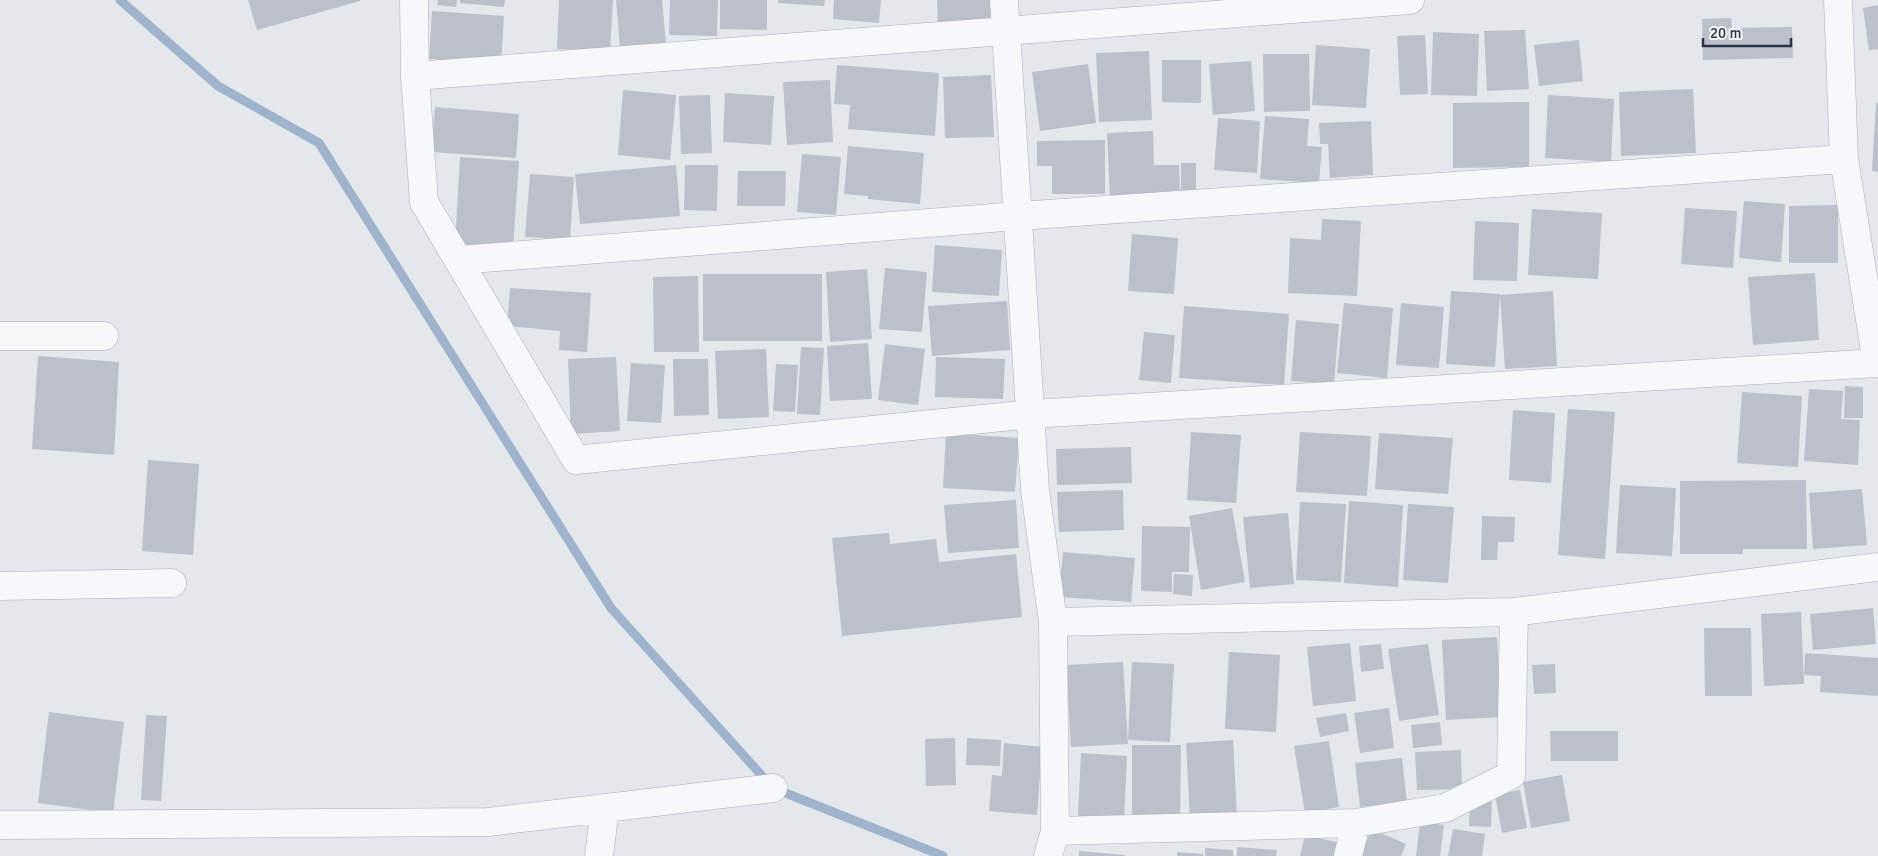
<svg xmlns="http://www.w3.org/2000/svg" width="1878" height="856" viewBox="0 0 1878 856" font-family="Signika,sans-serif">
	<rect width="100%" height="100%" fill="#e4e7ec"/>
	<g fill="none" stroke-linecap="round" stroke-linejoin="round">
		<path stroke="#9fb4cc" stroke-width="9" d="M 120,0 L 218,86 L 319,143 L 611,608 L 773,788 L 943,856"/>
	</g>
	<path fill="#bbc0ca" d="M 248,0 L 360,0 L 360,1 L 257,30 Z
		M 438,0 L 457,0 L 456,7 L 437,5 Z
		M 460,0 L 505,0 L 504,7 L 460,3 Z
		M 559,0 L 613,0 L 610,51 L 557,49 Z
		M 616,0 L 662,0 L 666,43 L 620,47 Z
		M 670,0 L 718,0 L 717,36 L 669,35 Z
		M 720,0 L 767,0 L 767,30 L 720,29 Z
		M 778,0 L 825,0 L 824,6 L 778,3 Z
		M 834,0 L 881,0 L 879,23 L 833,19 Z
		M 937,0 L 995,0 L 996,25 L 938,28 Z
		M 1878,5 L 1878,49 L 1869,50 L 1863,8 Z
		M 432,11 L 504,16 L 501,64 L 429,59 Z
		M 1731,18 L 1732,28 L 1792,27 L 1793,58 L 1703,60 L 1702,19 Z
		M 1525,30 L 1529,89 L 1487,91 L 1484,31 Z
		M 1433,32 L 1479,34 L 1477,96 L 1431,95 Z
		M 1425,35 L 1428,94 L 1400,95 L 1397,36 Z
		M 1579,40 L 1583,81 L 1539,86 L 1534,45 Z
		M 1316,45 L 1370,49 L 1366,108 L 1312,105 Z
		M 1149,51 L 1152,120 L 1099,122 L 1096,53 Z
		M 1263,54 L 1309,54 L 1310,111 L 1264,112 Z
		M 1162,60 L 1201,60 L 1201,103 L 1162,102 Z
		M 1251,61 L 1255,111 L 1213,115 L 1209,64 Z
		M 1088,64 L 1096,123 L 1040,131 L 1032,72 Z
		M 837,65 L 939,73 L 935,136 L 848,129 L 850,105 L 834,104 Z
		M 991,75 L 994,137 L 945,138 L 943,77 Z
		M 830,80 L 833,142 L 787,145 L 783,82 Z
		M 1693,89 L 1696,153 L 1621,156 L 1619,92 Z
		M 623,90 L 676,95 L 670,160 L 618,155 Z
		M 725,93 L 774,96 L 771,145 L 723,142 Z
		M 710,95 L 712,153 L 681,154 L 679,96 Z
		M 1548,95 L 1614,99 L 1611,162 L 1545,158 Z
		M 1529,102 L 1529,167 L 1453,168 L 1453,103 Z
		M 1876,103 L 1878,103 L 1878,172 L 1872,171 Z
		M 435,107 L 519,114 L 516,158 L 431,152 Z
		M 1265,116 L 1309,119 L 1307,146 L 1322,147 L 1319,183 L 1260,179 Z
		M 1218,118 L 1260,121 L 1257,173 L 1214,170 Z
		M 1371,121 L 1373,175 L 1330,178 L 1328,144 L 1320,144 L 1319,123 Z
		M 1153,131 L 1154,165 L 1179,165 L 1180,196 L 1110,199 L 1107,133 Z
		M 1105,140 L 1105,194 L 1052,194 L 1052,166 L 1037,166 L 1037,141 Z
		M 848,146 L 924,153 L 920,204 L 868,199 L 868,196 L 844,194 Z
		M 802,154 L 841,157 L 836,215 L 797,212 Z
		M 460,157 L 519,161 L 513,248 L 455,244 Z
		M 1181,163 L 1196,163 L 1196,193 L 1181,192 Z
		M 676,165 L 680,216 L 580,224 L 575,174 Z
		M 685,165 L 718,165 L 717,211 L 684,210 Z
		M 738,171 L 786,171 L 785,206 L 737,206 Z
		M 530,174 L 574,177 L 570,240 L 525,237 Z
		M 1744,201 L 1785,204 L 1781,262 L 1739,258 Z
		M 1838,205 L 1838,263 L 1789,263 L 1789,206 Z
		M 1685,208 L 1737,211 L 1733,268 L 1681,264 Z
		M 1532,209 L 1602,213 L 1598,279 L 1528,275 Z
		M 1322,219 L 1361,221 L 1357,296 L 1288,293 L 1290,238 L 1321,240 Z
		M 1475,221 L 1519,223 L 1517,281 L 1473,280 Z
		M 1132,234 L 1178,238 L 1174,294 L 1128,291 Z
		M 935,245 L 1002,250 L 999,296 L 932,292 Z
		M 885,268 L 927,272 L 922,332 L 879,329 Z
		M 867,269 L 872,339 L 830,342 L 826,272 Z
		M 1815,273 L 1819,340 L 1753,345 L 1748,277 Z
		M 703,274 L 822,274 L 822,341 L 703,341 Z
		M 698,276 L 699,352 L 654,352 L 653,277 Z
		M 510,288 L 591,293 L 587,352 L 559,350 L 560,331 L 507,326 Z
		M 1451,291 L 1500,294 L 1495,367 L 1446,364 Z
		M 1553,291 L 1557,366 L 1505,369 L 1500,295 Z
		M 1007,301 L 1010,350 L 932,356 L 928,306 Z
		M 1344,303 L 1393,308 L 1387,378 L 1337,373 Z
		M 1401,303 L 1444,307 L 1439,368 L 1396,365 Z
		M 1184,306 L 1289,314 L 1284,385 L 1179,378 Z
		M 1296,320 L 1339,324 L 1334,384 L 1291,381 Z
		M 1144,332 L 1175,335 L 1171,383 L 1139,380 Z
		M 868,343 L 872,399 L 830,401 L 827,346 Z
		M 885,344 L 925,349 L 918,405 L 878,400 Z
		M 801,347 L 824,348 L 820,415 L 797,414 Z
		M 766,349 L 769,417 L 718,419 L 715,351 Z
		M 38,356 L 119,362 L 114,455 L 32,449 Z
		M 616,357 L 620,431 L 571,434 L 568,359 Z
		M 936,357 L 1005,359 L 1003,399 L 935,397 Z
		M 673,359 L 708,359 L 709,415 L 674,416 Z
		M 631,363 L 665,365 L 661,423 L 627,421 Z
		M 776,364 L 798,365 L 795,412 L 773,411 Z
		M 1845,386 L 1863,387 L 1863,418 L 1844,418 Z
		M 1809,389 L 1843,391 L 1841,419 L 1860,420 L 1858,465 L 1804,461 Z
		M 1742,392 L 1802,396 L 1798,467 L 1737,463 Z
		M 1568,409 L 1615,412 L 1605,559 L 1558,555 Z
		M 1513,410 L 1555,413 L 1551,483 L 1509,480 Z
		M 1191,432 L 1241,435 L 1236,503 L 1187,500 Z
		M 1300,432 L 1371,436 L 1367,496 L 1296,492 Z
		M 946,433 L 1019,438 L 1015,492 L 943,488 Z
		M 1379,433 L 1453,438 L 1448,494 L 1375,489 Z
		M 1131,447 L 1132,483 L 1057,485 L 1056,449 Z
		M 148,460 L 199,464 L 193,555 L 142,551 Z
		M 1806,480 L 1807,549 L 1743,549 L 1743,554 L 1680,554 L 1680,481 Z
		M 1620,485 L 1676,488 L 1672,556 L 1616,553 Z
		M 1862,489 L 1867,545 L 1813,549 L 1809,493 Z
		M 1123,490 L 1124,530 L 1059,532 L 1057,492 Z
		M 1016,500 L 1019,548 L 948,553 L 944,505 Z
		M 1349,501 L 1403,505 L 1398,587 L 1344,583 Z
		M 1300,502 L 1346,504 L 1341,582 L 1296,580 Z
		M 1408,504 L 1454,507 L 1448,583 L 1403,580 Z
		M 1232,508 L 1245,582 L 1201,590 L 1189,516 Z
		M 1288,513 L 1294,584 L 1250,588 L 1243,517 Z
		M 1482,516 L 1515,517 L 1514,542 L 1498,542 L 1497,560 L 1481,560 Z
		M 1142,526 L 1190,527 L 1189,572 L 1172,572 L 1172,592 L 1141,591 Z
		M 889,533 L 890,544 L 936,539 L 939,562 L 1016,554 L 1022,617 L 842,636 L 832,538 Z
		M 1063,552 L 1135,558 L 1131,602 L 1059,597 Z
		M 1174,574 L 1193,575 L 1192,596 L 1173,594 Z
		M 1873,608 L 1876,644 L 1813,650 L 1810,614 Z
		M 1801,612 L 1804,684 L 1764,686 L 1761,614 Z
		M 1704,628 L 1751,628 L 1752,696 L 1705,696 Z
		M 1497,637 L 1501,717 L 1446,720 L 1442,640 Z
		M 1350,643 L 1356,701 L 1313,706 L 1307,647 Z
		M 1381,644 L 1384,669 L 1361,672 L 1359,646 Z
		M 1428,644 L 1439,715 L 1399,721 L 1388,649 Z
		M 1229,652 L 1280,655 L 1276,732 L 1225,729 Z
		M 1805,653 L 1878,658 L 1878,696 L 1820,692 L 1821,676 L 1804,675 Z
		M 1123,662 L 1128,744 L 1071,747 L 1066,665 Z
		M 1132,662 L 1174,664 L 1170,742 L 1128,740 Z
		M 1555,664 L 1556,693 L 1534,694 L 1532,665 Z
		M 1389,708 L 1394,748 L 1360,753 L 1354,713 Z
		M 49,712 L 124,722 L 113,813 L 38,803 Z
		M 1346,713 L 1349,731 L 1320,737 L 1316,718 Z
		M 146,715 L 167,716 L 161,801 L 141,800 Z
		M 1440,722 L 1442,745 L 1413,748 L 1411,725 Z
		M 1550,731 L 1618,731 L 1618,761 L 1551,761 Z
		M 955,738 L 956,785 L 926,786 L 925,739 Z
		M 967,738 L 1001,740 L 1000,766 L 966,765 Z
		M 1233,740 L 1237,818 L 1190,820 L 1186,743 Z
		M 1329,741 L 1339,807 L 1305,813 L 1294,746 Z
		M 1004,743 L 1042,747 L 1037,815 L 989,811 L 992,775 L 1002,776 Z
		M 1132,745 L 1181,745 L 1180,820 L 1132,820 Z
		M 1461,750 L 1462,789 L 1417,790 L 1415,752 Z
		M 1081,753 L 1127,756 L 1124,819 L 1078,816 Z
		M 1402,758 L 1407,802 L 1360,807 L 1355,763 Z
		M 1562,775 L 1570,821 L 1531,828 L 1523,782 Z
		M 1520,790 L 1527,828 L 1502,833 L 1495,795 Z
		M 1470,801 L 1492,802 L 1491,827 L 1469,826 Z
		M 1420,822 L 1444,825 L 1440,856 L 1416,856 Z
		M 1372,829 L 1406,844 L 1401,856 L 1360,856 Z
		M 1453,829 L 1485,834 L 1482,856 L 1448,856 Z
		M 1305,835 L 1341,843 L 1338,856 L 1300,856 Z
		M 1237,847 L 1277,850 L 1276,856 L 1237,856 Z
		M 1205,848 L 1233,850 L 1233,856 L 1205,856 Z
		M 1079,851 L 1125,855 L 1125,856 L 1079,856 Z
		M 1177,852 L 1203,854 L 1203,856 L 1177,856 Z"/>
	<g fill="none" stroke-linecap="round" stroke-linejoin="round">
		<defs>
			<path id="minor" d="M 414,0 L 415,76 L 424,202 L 576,460 L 1031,414 L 1877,363 L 1844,159 L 1838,0
				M 1004,0 L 1035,490 L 1053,622 L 1055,831 L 1356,823 L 1445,808 L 1511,775 L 1514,612 L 1878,567
				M 415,76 L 1410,0
				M 459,260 L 1018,216 L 1844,159
				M 0,336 L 104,336
				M 0,586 L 172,583
				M 1053,622 L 1514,612
				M 0,825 L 488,822 L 773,788
				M 599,856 L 605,808
				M 1048,856 L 1055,831
				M 1348,856 L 1356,823"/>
		</defs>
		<use href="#minor" stroke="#a9aeb7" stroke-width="29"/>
		<use href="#minor" stroke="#f7f8fa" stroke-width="28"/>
	</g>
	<path d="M1703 38v8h88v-8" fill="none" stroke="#2b3445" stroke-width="2.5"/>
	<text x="1710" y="38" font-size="15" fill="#2b3445" stroke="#f4f6f9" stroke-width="4" paint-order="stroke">20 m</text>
</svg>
